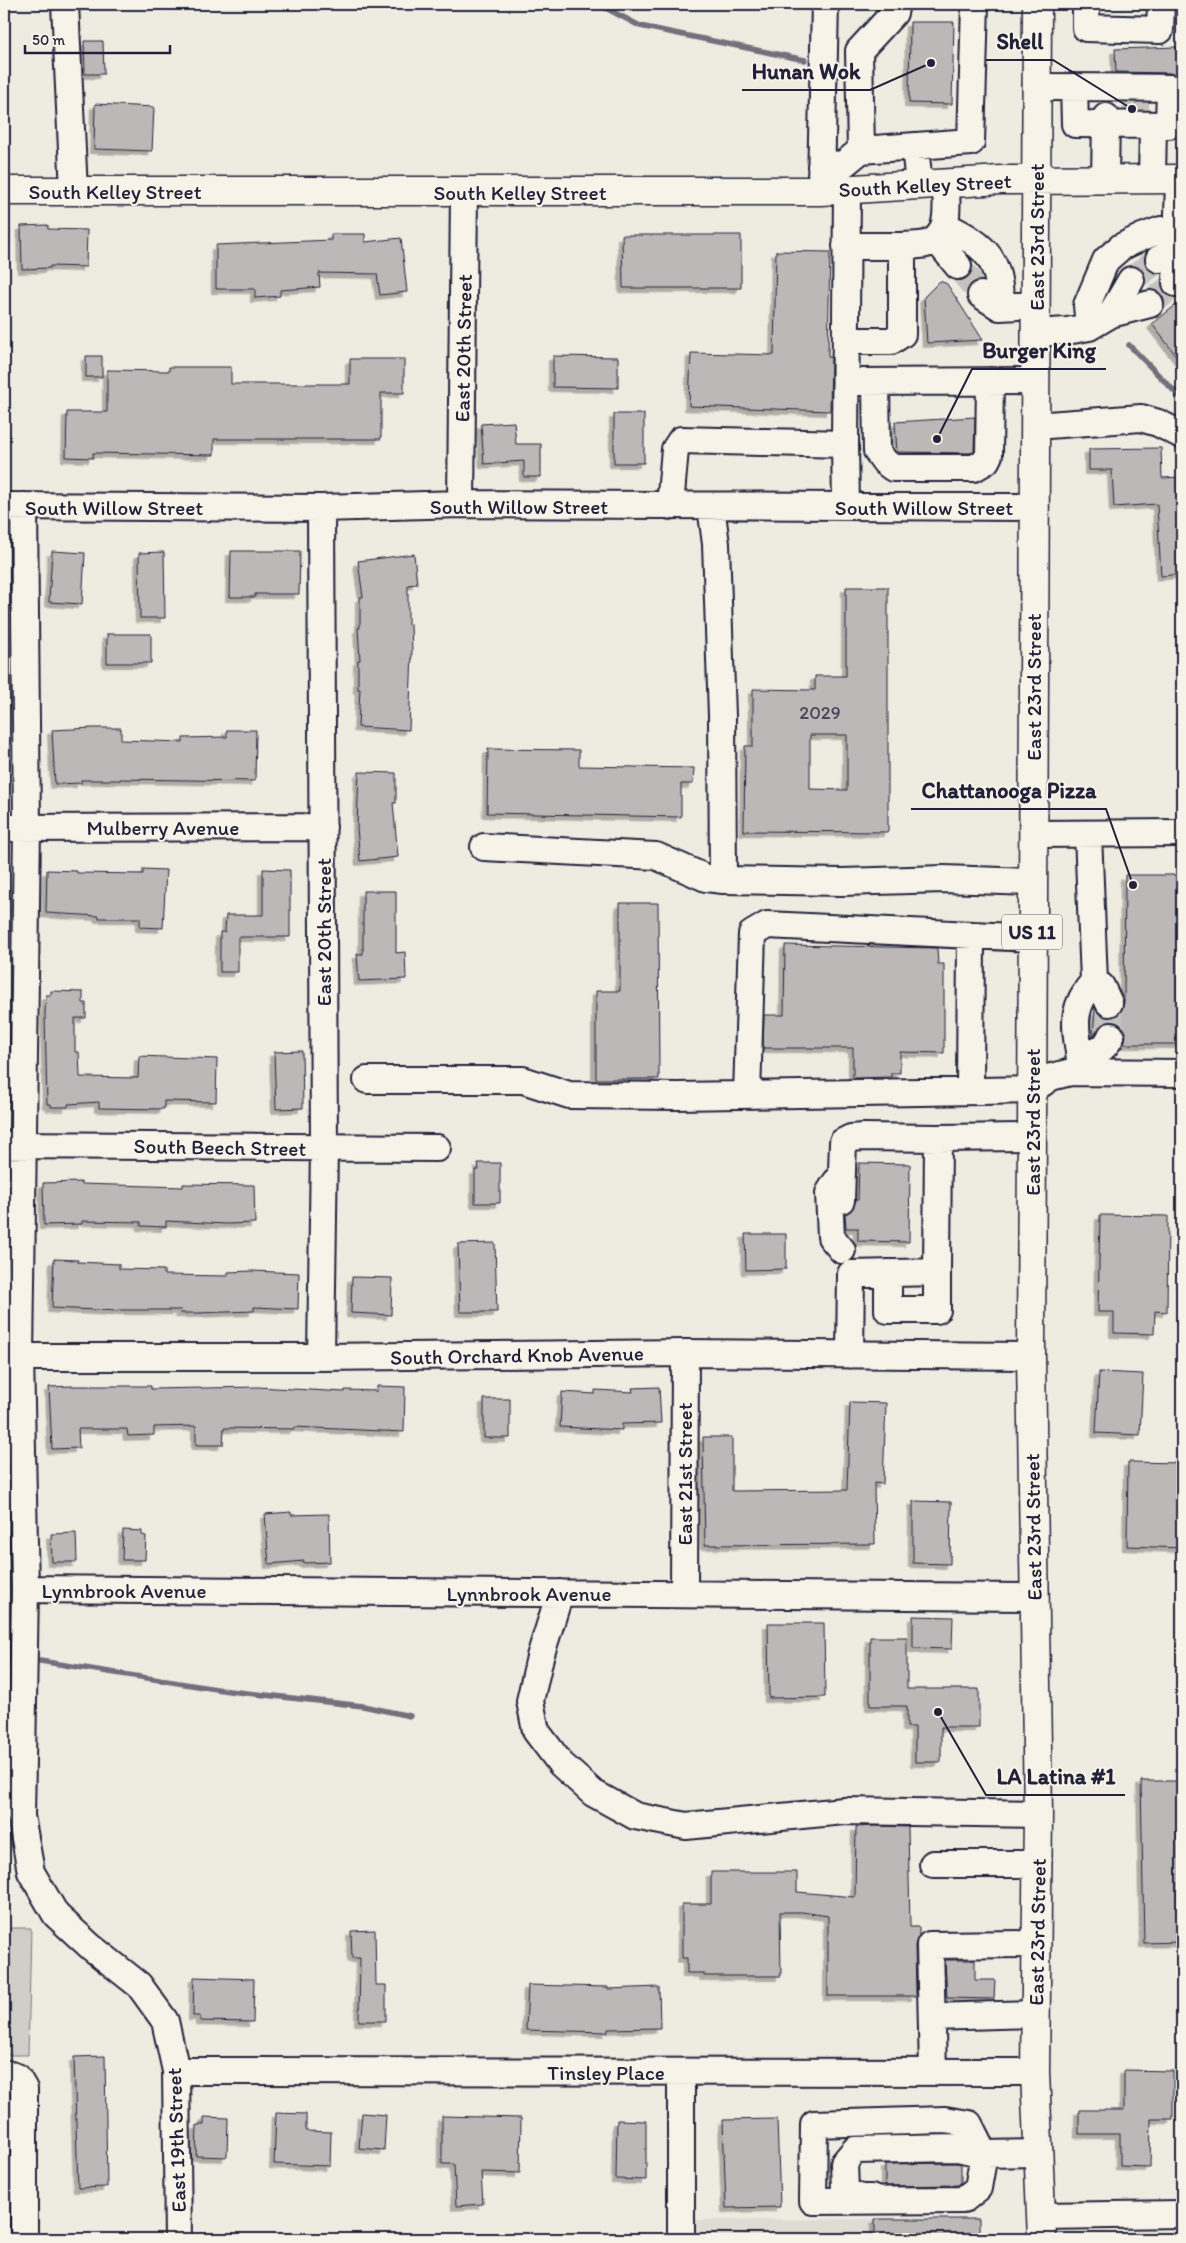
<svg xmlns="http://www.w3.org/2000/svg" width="1186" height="2243" viewBox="0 0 1186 2243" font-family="Itim,sans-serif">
	<defs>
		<filter id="shadow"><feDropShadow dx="-4.5" dy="4.5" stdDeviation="0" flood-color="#0004"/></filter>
	</defs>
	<rect width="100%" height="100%" fill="#eeebe1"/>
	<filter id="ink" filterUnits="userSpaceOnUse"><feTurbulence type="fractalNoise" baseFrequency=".02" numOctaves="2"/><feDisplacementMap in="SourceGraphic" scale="10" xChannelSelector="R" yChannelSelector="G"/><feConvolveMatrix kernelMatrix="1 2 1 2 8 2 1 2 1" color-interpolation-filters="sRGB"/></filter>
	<g filter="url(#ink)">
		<path fill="#dfdcd4" d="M 875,2219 L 875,2239 L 694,2239 L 695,2220 Z"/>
		<path fill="#d1cdc9" stroke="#7a7882" d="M 4,1474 L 6,1476 L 11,1611 L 6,1692 L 4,1695 Z
			M 4,1928 L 31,1928 L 28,2055 L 4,2055 Z"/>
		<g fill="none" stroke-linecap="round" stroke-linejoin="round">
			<path stroke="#716f7b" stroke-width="5.5" d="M 598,4 L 640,26 L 805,60
				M 1129,345 L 1182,399
				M 4,1656 L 8,1657
				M 40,1661 L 229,1691 L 363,1706 L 410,1716"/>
		</g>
		<path fill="#bbb8b7" stroke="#22223b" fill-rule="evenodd" filter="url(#shadow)" d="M 910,22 L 954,22 L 952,104 L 909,103 Z
			M 84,41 L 103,41 L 104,74 L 85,74 Z
			M 1178,47 L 1178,76 L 1170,73 L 1116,72 L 1115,49 Z
			M 95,104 L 154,107 L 152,151 L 94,149 Z
			M 48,225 L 48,229 L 87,230 L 86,267 L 50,266 L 50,268 L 22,269 L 21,226 Z
			M 331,234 L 365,234 L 365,242 L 401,238 L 407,292 L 380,295 L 377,274 L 319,273 L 320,287 L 280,290 L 280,296 L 255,298 L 255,289 L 216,289 L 216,245 L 331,240 Z
			M 622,235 L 741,235 L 741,288 L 623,288 Z
			M 776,251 L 830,252 L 828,357 L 831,357 L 830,411 L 689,406 L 691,353 L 774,355 Z
			M 940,281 L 947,284 L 983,340 L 927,343 L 924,297 Z
			M 1182,300 L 1182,363 L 1152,324 Z
			M 86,356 L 102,356 L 102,377 L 86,377 Z
			M 553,356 L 618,357 L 618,388 L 553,387 Z
			M 350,359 L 404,359 L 404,393 L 381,393 L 381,439 L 214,439 L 214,455 L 93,453 L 93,458 L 66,457 L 67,412 L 107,412 L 107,370 L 169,371 L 169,367 L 231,367 L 231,384 L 350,384 Z
			M 614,414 L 644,414 L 644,463 L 614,463 Z
			M 975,417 L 974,451 L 970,453 L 897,452 L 895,422 Z
			M 514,422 L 516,444 L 541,444 L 541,477 L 524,477 L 524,461 L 484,464 L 481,424 Z
			M 1161,448 L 1162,478 L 1182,477 L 1182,574 L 1161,576 L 1157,504 L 1114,507 L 1112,470 L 1089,470 L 1089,449 Z
			M 52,551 L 85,553 L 82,604 L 49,602 Z
			M 231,551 L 300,551 L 299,594 L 255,594 L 255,597 L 230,597 Z
			M 164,552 L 165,618 L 140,618 L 139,553 Z
			M 414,554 L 417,584 L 408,585 L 408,625 L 411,625 L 412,652 L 409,730 L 358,727 L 360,689 L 358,689 L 358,660 L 360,660 L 358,628 L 360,628 L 360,597 L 363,597 L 358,561 Z
			M 846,587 L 888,587 L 888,832 L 744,831 L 745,746 L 753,746 L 753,689 L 815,690 L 815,676 L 846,676 ZM 810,735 L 847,735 L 847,790 L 810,789 Z
			M 107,634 L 151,634 L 151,663 L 107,663 Z
			M 94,728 L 121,728 L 121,740 L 183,742 L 183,738 L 227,737 L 227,730 L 256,730 L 255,781 L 120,779 L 120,780 L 81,780 L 81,783 L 55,784 L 52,730 Z
			M 488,749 L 579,750 L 579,766 L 694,768 L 693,784 L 681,784 L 681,817 L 487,813 Z
			M 359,772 L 396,773 L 396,803 L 393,803 L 398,857 L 360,861 L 357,828 Z
			M 143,869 L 166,870 L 163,928 L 140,927 L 140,918 L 99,918 L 99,916 L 46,913 L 47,870 L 77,871 L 77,873 L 143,874 Z
			M 263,869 L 290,870 L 290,937 L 238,937 L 238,972 L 220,972 L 220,932 L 225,932 L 226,915 L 263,915 Z
			M 1125,875 L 1182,875 L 1182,1044 L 1124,1044 L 1126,1035 L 1124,1028 L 1118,1023 L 1110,1021 L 1102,1024 L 1093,1036 L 1095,1008 L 1100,1015 L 1108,1018 L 1115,1017 L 1121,1012 L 1124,1003 Z
			M 363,891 L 396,891 L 396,953 L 405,952 L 406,979 L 359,981 L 357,954 L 363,954 Z
			M 620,903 L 658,903 L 659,1079 L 596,1079 L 596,991 L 620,991 Z
			M 785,945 L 937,948 L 938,964 L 944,964 L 944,1053 L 900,1052 L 900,1073 L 891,1073 L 891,1077 L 853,1078 L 853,1048 L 763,1048 L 764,1015 L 784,1015 Z
			M 51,991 L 83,992 L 83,1003 L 86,1003 L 86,1018 L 75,1018 L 75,1052 L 79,1052 L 80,1077 L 138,1078 L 139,1056 L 217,1059 L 216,1102 L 164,1101 L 164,1109 L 99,1108 L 99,1102 L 68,1104 L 68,1107 L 51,1107 L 51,1104 L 47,1104 L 45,1014 L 46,995 L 51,995 Z
			M 302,1051 L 303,1108 L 276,1109 L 274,1052 Z
			M 478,1163 L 500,1163 L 500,1203 L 475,1203 L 475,1170 L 479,1170 Z
			M 859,1163 L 910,1164 L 909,1242 L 858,1241 L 858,1228 L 846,1228 L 845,1214 L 853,1208 L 856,1200 L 858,1200 Z
			M 81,1182 L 81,1184 L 183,1187 L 183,1184 L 254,1185 L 255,1223 L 226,1224 L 166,1221 L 166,1227 L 141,1226 L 141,1222 L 82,1221 L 82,1224 L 44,1225 L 43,1183 Z
			M 1100,1215 L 1168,1216 L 1167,1312 L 1155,1311 L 1154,1334 L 1114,1333 L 1114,1312 L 1098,1312 Z
			M 745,1234 L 786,1234 L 786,1269 L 746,1270 Z
			M 495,1243 L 497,1312 L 460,1312 L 458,1244 Z
			M 54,1259 L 78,1260 L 77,1262 L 119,1264 L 119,1269 L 164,1270 L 164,1275 L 228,1276 L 228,1272 L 252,1271 L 299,1273 L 298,1309 L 254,1307 L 254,1311 L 198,1313 L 180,1313 L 181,1310 L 118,1310 L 118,1311 L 52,1308 Z
			M 352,1277 L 392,1278 L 391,1315 L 351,1313 Z
			M 1099,1372 L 1143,1374 L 1140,1435 L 1096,1433 Z
			M 72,1386 L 151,1386 L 151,1389 L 258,1387 L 345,1392 L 345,1390 L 377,1391 L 377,1386 L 405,1387 L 404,1432 L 294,1427 L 294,1429 L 224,1428 L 223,1445 L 196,1445 L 196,1426 L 154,1427 L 154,1435 L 128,1436 L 127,1429 L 78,1429 L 79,1448 L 52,1449 L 49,1387 Z
			M 659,1387 L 661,1423 L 622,1424 L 622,1430 L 560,1427 L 562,1392 L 595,1394 L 595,1390 L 633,1392 L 632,1388 Z
			M 484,1399 L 510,1399 L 510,1438 L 484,1438 Z
			M 850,1402 L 886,1403 L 883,1484 L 874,1483 L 875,1544 L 705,1545 L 703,1437 L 732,1437 L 732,1491 L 847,1490 Z
			M 1128,1462 L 1182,1463 L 1182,1548 L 1127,1546 Z
			M 913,1501 L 951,1502 L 950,1564 L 913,1563 Z
			M 291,1512 L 291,1515 L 329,1514 L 330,1562 L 304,1563 L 304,1561 L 269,1564 L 265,1514 Z
			M 123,1530 L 142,1531 L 142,1535 L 146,1536 L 145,1560 L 122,1560 Z
			M 76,1533 L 77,1562 L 52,1562 L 51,1534 Z
			M 913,1616 L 953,1617 L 952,1649 L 913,1648 Z
			M 768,1623 L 824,1623 L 825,1697 L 769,1698 Z
			M 870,1637 L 907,1637 L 907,1689 L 979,1689 L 979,1727 L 941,1727 L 941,1762 L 915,1762 L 915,1727 L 907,1727 L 907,1706 L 870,1706 Z
			M 1141,1781 L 1182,1781 L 1182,1942 L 1144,1943 Z
			M 875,1826 L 908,1827 L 910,1927 L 919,1927 L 919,1936 L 915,1945 L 916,1996 L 828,1996 L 828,1916 L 802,1912 L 780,1912 L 781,1976 L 704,1976 L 704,1973 L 687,1973 L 687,1958 L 682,1958 L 682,1904 L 711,1904 L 711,1872 L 797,1872 L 797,1892 L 855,1897 L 856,1827 Z
			M 375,1930 L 376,1985 L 386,1985 L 386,2021 L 359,2021 L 360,1958 L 352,1958 L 351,1931 Z
			M 945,1960 L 975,1960 L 975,1980 L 995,1980 L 994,1999 L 947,1998 Z
			M 194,1977 L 254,1979 L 253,2022 L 200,2021 L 200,2016 L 193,2016 Z
			M 528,1985 L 608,1987 L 608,1989 L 659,1987 L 660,2028 L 608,2029 L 608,2032 L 526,2030 Z
			M 105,2056 L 107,2187 L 78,2188 L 74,2057 Z
			M 1124,2070 L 1173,2071 L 1173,2119 L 1151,2119 L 1150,2167 L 1120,2166 L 1120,2134 L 1079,2134 L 1079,2110 L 1124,2110 Z
			M 276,2113 L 306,2114 L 306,2131 L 331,2132 L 330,2166 L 274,2164 Z
			M 362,2113 L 386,2115 L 384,2150 L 359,2148 Z
			M 442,2116 L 521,2118 L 520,2173 L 481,2172 L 483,2204 L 456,2206 L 454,2164 L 442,2164 Z
			M 204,2117 L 228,2118 L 227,2157 L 196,2156 L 197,2125 L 204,2125 Z
			M 777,2119 L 780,2207 L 726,2208 L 723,2120 Z
			M 617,2120 L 646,2121 L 646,2180 L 616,2179 Z
			M 956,2163 L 961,2164 L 961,2183 L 958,2185 L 885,2186 L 885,2164 Z
			M 875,2219 L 979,2219 L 979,2239 L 875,2239 Z"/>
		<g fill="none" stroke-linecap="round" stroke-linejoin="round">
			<path stroke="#c5c3c0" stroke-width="26" stroke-dasharray="26 13" stroke-linecap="butt" d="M 1136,96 L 1136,118
				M 958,266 L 981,295
				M 1131,280 L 1159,259
				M 1150,304 L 1176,283
				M 1109,1003 L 1111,1036"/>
			<defs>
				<path id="minor" d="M 65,4 L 74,191
					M 1086,4 L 1086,28 L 1160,30 L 1161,4
					M 1036,87 C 1081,87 1126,87 1170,88 L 1169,125 L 1075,124 L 1074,87
					M 915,146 L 919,185
					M 861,150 L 859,51 L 894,13 L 896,4
					M 821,166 L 844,164 L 861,150 L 971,142 L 975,4
					M 1152,178 L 1153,126
					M 1105,179 L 1106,117
					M 821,183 L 825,4
					M 946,226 C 987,246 1001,260 1000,307
					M 936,239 L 958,266
					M 902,246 C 910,245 919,246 926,244 C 952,237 946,204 946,184
					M 1177,251 L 1179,179
					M 1159,259 L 1177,251 L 1176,283
					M 981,295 L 1000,307 L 1035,305
					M 1111,314 L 1131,280
					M 1089,327 L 1087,305 L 1106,260 L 1121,247 L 1142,237 L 1161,230 L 1177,232
					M 1035,333 L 1067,331 L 1089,327 L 1111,314 L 1150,304
					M 846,341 L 891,341 L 902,334 L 902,246 L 846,246
					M 859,382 L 1035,381
					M 876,383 L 877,451 L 885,462 L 893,468 L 974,468 L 986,461 L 989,455 L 990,381
					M 1035,426 L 1141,418 L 1158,423 L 1182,435
					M 845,444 L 846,506
					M 461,504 L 464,192
					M 4,506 L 321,508 L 461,504 L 1034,507
					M 24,506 L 27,828 L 20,1357 L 25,1589 L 21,1816 L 31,1872 L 56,1915 L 91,1947 L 139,1985 L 165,2021 L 176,2071 L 178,2239
					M 670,506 L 675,449 L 681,440 L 845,444 L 847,190
					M 711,506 L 716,544 L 722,716 L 723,880 L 842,882 L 944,879 L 1033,882
					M 4,828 L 323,827
					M 1033,834 L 1182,833
					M 484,847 L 656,856 L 706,878 L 723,880
					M 1094,981 L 1101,986 L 1109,1003
					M 1080,1056 C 1094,1053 1105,1051 1111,1036
					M 1081,1072 C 1079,1033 1065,1015 1094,981 L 1088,834
					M 367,1080 L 523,1080 L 569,1095 L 677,1096 L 1032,1090 L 1051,1077 L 1071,1072 L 1182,1073
					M 970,1091 L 971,935
					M 747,1095 L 752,934 L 767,925 L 1032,938
					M 4,1145 L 437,1148
					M 836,1182 L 829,1193 L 831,1237 L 842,1250
					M 841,1200 L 843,1142 L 851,1138 L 863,1137 L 938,1138
					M 888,1273 L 888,1310 L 937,1310 L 937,1272
					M 850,1355 L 851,1274 L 937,1272 L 938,1138 L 1032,1137
					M 4,1357 L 321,1357 L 685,1353 L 1031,1356
					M 321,1357 L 324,1148 L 321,508
					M 25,1589 L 1034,1597
					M 560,1593 L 540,1657 L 530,1701 L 536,1731 L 561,1764 L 593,1793 L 635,1816 L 686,1826 L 844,1811 L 1038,1814
					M 684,1594 L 685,1353
					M 933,1864 L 1038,1864
					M 932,2017 L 1036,2014
					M 176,2071 L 1035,2072
					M 681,2072 L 681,2239
					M 933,2072 L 930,1945 L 1037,1944
					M 4,2073 L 17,2077 L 24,2089 L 24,2239
					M 945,2120 L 969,2124 L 984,2154 L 978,2188 L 963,2200 L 813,2201 L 814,2124 Z
					M 871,2198 L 860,2198 L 845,2190 L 844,2163 L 855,2150 L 958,2148 L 984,2154 L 1038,2153
					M 1041,2216 L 1182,2214"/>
				<path id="major" d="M 1037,4 L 1031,1356 L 1038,1814 L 1035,2072 L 1042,2239
					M 4,191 L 821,191 L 1001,180 L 1182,179"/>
			</defs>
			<use href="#minor" stroke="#22223b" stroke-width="30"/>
			<use href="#major" stroke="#22223b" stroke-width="31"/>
			<use href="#minor" stroke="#f7f3e8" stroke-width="26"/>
			<use href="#major" stroke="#f7f3e8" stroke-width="28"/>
		</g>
	</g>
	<g text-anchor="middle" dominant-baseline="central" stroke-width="4" stroke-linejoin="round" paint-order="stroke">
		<g font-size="19" fill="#48485a">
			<text x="820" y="712">2029</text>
		</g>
		<rect fill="#f7f3e8" stroke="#62616f" stroke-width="1" x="1002" y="914.5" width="60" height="35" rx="4"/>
		<g font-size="20" font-weight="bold" fill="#22223b">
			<text x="1032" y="932">US 11</text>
		</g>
		<g font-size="21" fill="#22223b" stroke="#f7f3e8">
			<text transform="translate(925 185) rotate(-3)">South Kelley Street</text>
			<text x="115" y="191">South Kelley Street</text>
			<text x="520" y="192">South Kelley Street</text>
			<text transform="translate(1036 237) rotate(-90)">East 23rd Street</text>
			<text transform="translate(463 348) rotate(-89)">East 20th Street</text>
			<text x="519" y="506">South Willow Street</text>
			<text x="114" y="507">South Willow Street</text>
			<text x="924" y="507">South Willow Street</text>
			<text transform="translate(1033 687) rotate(-90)">East 23rd Street</text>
			<text x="163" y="827">Mulberry Avenue</text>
			<text transform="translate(323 932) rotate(-90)">East 20th Street</text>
			<text transform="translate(1032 1122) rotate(-90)">East 23rd Street</text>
			<text transform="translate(220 1147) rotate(1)">South Beech Street</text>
			<text transform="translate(517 1355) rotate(-1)">South Orchard Knob Avenue</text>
			<text transform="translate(684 1474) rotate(-90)">East 21st Street</text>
			<text transform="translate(1033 1527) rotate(-91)">East 23rd Street</text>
			<text x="124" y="1590">Lynnbrook Avenue</text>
			<text x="529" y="1593">Lynnbrook Avenue</text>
			<text transform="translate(1037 1932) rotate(-89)">East 23rd Street</text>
			<text x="606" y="2072">Tinsley Place</text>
			<text transform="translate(176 2140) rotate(-92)">East 19th Street</text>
		</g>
	</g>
	<path fill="none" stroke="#22223b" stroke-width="2" d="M1132 109L1053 60H986M931 63L870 90H742M937 439L972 369H1106M1133 885L1106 809H911M938 1712L986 1795H1125"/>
	<g fill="#22223b" stroke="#f7f3e8" stroke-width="2">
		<circle cx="1132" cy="109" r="5"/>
		<circle cx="931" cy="63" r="5"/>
		<circle cx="937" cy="439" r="5"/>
		<circle cx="1133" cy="885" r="5"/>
		<circle cx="938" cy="1712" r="5"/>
	</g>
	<g font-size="22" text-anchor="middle" font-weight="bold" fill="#22223b" stroke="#f7f3e8" stroke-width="4" stroke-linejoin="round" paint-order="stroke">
		<text x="1020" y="49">Shell</text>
		<text x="806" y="79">Hunan Wok</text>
		<text x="1039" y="358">Burger King</text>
		<text x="1009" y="798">Chattanooga Pizza</text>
		<text x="1056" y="1784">LA Latina #1</text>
	</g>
	<rect width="1186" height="2243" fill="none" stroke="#f7f3e8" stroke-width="20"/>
	<rect x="10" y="10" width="1166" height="2223" fill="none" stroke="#22223b" stroke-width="2" filter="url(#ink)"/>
	<path d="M25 45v8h145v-8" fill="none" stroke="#22223b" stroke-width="2.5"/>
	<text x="32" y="45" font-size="15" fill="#22223b" stroke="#f7f3e8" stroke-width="4" paint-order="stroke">50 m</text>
</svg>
